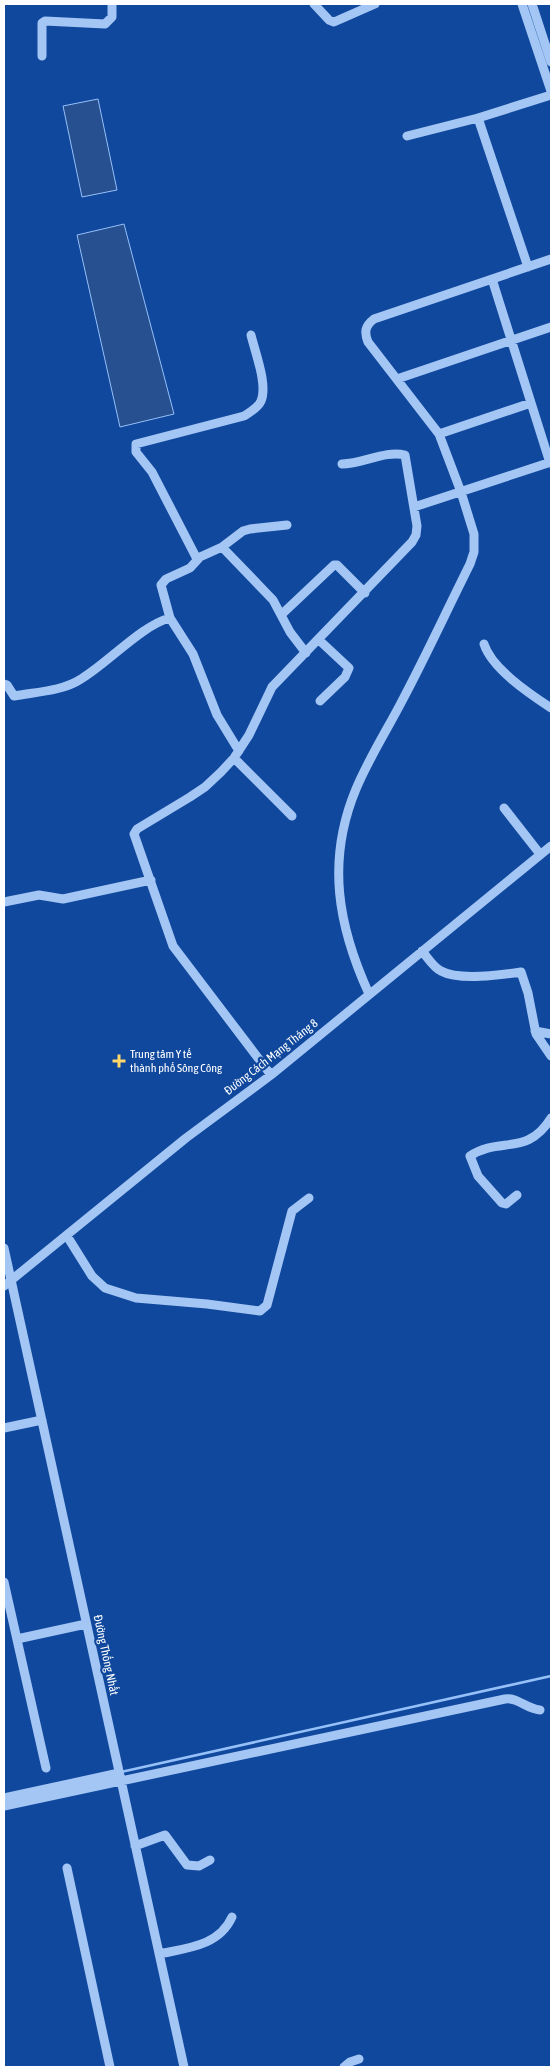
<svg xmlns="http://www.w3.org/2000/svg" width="555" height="2071" viewBox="0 0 555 2071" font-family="'Asap Condensed',sans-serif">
	<rect width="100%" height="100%" fill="#10489d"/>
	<path fill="#275090" stroke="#96c0f8" d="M 98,99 L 117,190 L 82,197 L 63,106 Z
		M 124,224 L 174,414 L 120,427 L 77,235 Z"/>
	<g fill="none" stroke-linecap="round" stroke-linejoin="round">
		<path stroke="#96c0f8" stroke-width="2.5" d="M 121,1772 L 551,1676"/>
		<path stroke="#a4c6f5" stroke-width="9" d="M 314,4 L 329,20 L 334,22 L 375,4
			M 522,4 L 551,91
			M 532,4 L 551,62
			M 42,56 L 42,23 L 45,21 L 105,24 L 112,17 L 112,4
			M 478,118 L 528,267
			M 407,136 L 478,118 L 551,95
			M 492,279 L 550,463
			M 397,379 L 551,327
			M 439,434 L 531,403
			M 414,507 L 551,462
			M 222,547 L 273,600 L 290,632 L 306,653
			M 197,559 L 152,472 L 136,452 L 136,444 L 244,416 C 250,412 258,408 261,401 C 268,385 255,352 251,335
			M 281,615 L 334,565 L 337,565 L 365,593
			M 319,640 L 349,668 L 345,677 L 320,701
			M 484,644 C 492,669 530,694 551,708
			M 4,684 L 7,685 L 14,696 C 36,692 63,691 81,679 C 108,663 142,625 170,618
			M 239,751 L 217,715 L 193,654 L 170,618 L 161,585 L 166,579 L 190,568 L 200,557 L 222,547 L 243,531 L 250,529 L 287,525
			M 234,758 L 292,816
			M 504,808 L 540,854
			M 4,902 L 39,895 L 63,899 L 151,880
			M 422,951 C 428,958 433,967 441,971 C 459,981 501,975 521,972 L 528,993 L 536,1034 L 551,1056
			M 369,994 C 338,926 326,861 356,789 C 369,758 387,730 402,701 C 426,656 447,610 470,564 L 474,552 L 474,534 L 461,492 L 439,434 L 368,342 C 364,332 365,326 374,319 L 551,259
			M 535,1031 L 551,1034
			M 271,1075 L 173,946 L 134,834 L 137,829 L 190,797 L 205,787 L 221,772 L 234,758 L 249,735 L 272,687 L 412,542 L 416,535 L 417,526 L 405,455 C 385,450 363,464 342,464
			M 517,1195 L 506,1204 L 502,1203 L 478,1176 L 470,1156 C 500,1136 527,1157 551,1118
			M 67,1236 L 92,1276 L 105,1288 L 136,1298 L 207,1304 L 260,1311 L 267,1305 L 292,1211 L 309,1198
			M 4,1248 L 184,2067
			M 4,1286 L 186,1138 L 271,1075 L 551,846
			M 4,1428 L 42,1420
			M 4,1582 L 46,1768
			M 17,1639 L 86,1624
			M 4,1798 L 119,1773
			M 4,1806 L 505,1699 C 518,1697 526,1709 540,1710
			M 135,1846 L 165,1835 L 187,1865 L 199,1866 L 210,1860
			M 67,1868 L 110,2067
			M 159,1954 C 187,1948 219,1946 232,1917
			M 344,2067 L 350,2062 L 359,2059"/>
	</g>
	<path fill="#ffd968" stroke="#10489d" stroke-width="2" d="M116.5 1053.5h5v5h5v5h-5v5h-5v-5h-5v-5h5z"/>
	<g text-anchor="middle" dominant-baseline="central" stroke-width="4.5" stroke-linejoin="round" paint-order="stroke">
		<g font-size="12" fill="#fff" stroke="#10489d" text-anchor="start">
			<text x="130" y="1054">Trung tâm Y tế<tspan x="130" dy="14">thành phố Sông Công</tspan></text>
		</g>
		<g font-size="12" fill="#fff" stroke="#10489d">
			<text transform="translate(271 1057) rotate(-38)">Đường Cách Mạng Tháng 8</text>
			<text transform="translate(106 1655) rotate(78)">Đường Thống Nhất</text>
		</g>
	</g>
	<rect width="555" height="2071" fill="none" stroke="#ffffff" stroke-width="10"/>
</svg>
